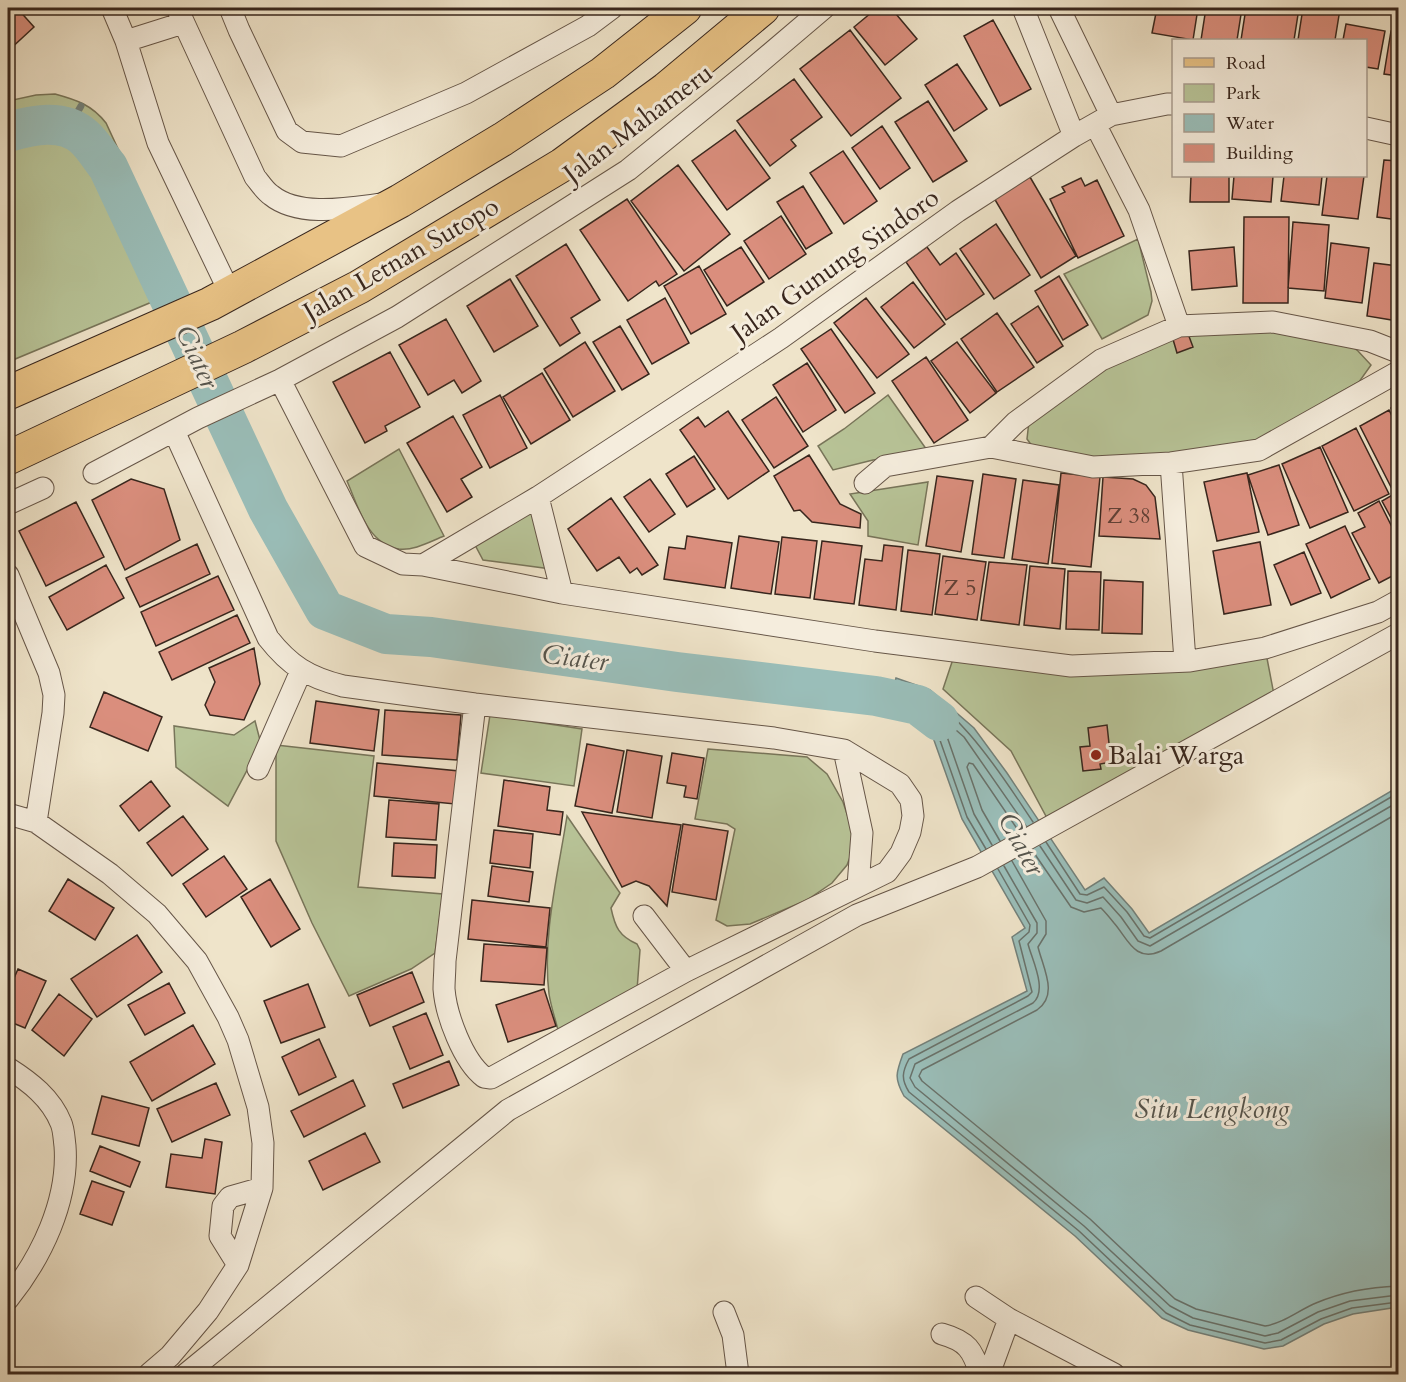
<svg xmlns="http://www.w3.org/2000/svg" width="1406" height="1382" viewBox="0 0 1406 1382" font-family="Cardo,serif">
	<rect width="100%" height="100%" fill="#efe4ca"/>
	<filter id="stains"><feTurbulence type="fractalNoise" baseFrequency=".00333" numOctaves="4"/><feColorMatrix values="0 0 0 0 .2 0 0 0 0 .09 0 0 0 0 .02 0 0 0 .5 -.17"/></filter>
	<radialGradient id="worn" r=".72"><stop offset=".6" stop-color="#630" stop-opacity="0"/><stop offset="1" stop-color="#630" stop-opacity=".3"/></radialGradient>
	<path fill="#b8c498" stroke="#78755a" stroke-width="1.5" d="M 55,94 C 77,100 92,105 106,123 L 183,289 L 8,362 L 8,101 L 36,95 Z
		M 1138,239 L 1151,292 L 1152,301 L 1148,315 L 1102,339 L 1064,274 Z
		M 1179,326 L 1334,334 L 1358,351 L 1371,365 L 1359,382 L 1330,398 L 1259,450 L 1086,466 L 1035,450 L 1027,439 L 1029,421 L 1048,398 Z
		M 888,395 L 929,453 L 873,460 L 833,470 L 818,446 L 844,429 Z
		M 399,449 L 444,536 C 431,541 414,551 399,549 C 367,544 358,506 347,481 Z
		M 928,482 L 918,545 L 868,536 L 868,521 L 850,494 Z
		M 534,508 L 559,570 L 483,560 L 474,543 Z
		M 1265,648 L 1276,705 L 1047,818 L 1011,751 L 943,689 L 955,653 L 1190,661 Z
		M 490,715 L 582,729 L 574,786 L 481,773 Z
		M 255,721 L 261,744 L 228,806 L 176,767 L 174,726 L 234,735 Z
		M 276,745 L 374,756 L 358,887 L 443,894 L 435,953 L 411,969 L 349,996 L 312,923 L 276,841 Z
		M 708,749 L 807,757 L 827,774 L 843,802 L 853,832 L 852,852 L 847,865 L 832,883 L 807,900 L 750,924 L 727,926 L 716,920 L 735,829 L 727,824 L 695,819 Z
		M 567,816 L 620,893 L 611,908 C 615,927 619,936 637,944 L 640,950 L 637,990 L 559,1034 C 556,1021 551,1007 549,994 C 542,936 558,874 567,816 Z"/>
	<path fill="#9abeb9" stroke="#73817b" stroke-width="1.5" d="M 896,678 L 930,690 L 974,728 L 1007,773 L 1085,890 L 1104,878 L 1132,909 L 1149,933 L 1398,787 L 1398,1307 L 1353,1314 L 1324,1324 L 1283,1346 L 1264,1349 L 1188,1330 L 1162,1318 L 1075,1236 L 904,1096 C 894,1078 896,1073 903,1054 L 1027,991 L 1012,937 L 1025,928 L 962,819 L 930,729 L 909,713 L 887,712 Z"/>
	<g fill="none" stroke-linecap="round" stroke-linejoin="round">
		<path stroke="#69726b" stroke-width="1.5" d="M 1000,841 L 982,810 L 967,767 L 969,763 L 973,764 L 1018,830
			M 1046,842 L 1080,894 L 1087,895 L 1104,887 L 1127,912 L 1144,936 L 1150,938 L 1398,793
			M 992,845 L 974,814 L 944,728 L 946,724 L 949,724 L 964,737 L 1026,826
			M 1040,846 L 1076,900 L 1087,903 L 1103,897 L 1121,917 L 1138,941 L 1150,946 L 1398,802
			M 986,849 L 967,817 L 935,726 L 912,708 L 896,705 L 901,687 C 952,693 1006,782 1033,822
			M 1032,850 L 1071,907 L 1084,912 L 1101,908 C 1106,913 1110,918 1114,923 C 1128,939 1135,963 1161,951 L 1398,813
			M 1012,861 L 1046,921 L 1046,934 L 1038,947 C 1043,968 1059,995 1037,1010 L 922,1070 L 919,1076 L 922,1081 L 1090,1219 L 1175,1299 L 1196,1309 L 1265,1326 C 1284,1323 1299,1310 1316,1303 C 1342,1292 1371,1287 1398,1286
			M 1004,866 L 1037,923 L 1037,933 L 1028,944 C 1032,960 1048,990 1033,1003 L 915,1064 L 910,1078 L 915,1087 L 1084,1226 L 1170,1306 L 1193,1318 L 1265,1336 L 1278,1333 L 1318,1312 L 1350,1301 L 1398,1295
			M 998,869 L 1030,925 L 1029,932 L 1019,941 L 1032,992 L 1028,996 L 909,1059 C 902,1072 901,1079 909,1092 L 1079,1231 L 1166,1313 L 1190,1325 L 1265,1343 L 1281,1340 L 1321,1319 L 1352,1308 L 1398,1302"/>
		<path stroke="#73817b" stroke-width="7" d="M 69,127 L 81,106"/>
		<path stroke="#9abeb9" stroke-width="40" d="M 8,132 C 32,125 63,118 84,137 C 93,145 100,157 108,167 L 268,509 L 325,610 L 386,634 L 431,637 L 677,672 L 876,696 L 918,705 L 939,721"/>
	</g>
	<path fill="#da8e7d" stroke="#38261d" stroke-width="1.5" d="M 8,8 L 17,8 L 34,27 L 8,51 Z
		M 877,8 L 891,8 L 917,39 L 885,65 L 854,27 Z
		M 1157,8 L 1198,8 L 1193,40 L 1152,33 Z
		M 1206,8 L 1242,8 L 1237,40 L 1201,40 Z
		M 1246,8 L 1299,8 L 1294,40 L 1241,40 Z
		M 1303,8 L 1340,9 L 1335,40 L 1298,40 Z
		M 993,20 L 1031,89 L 1000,106 L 964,36 Z
		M 1346,24 L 1385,31 L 1378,69 L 1366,67 L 1366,40 L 1343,40 Z
		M 850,30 L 901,98 L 851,136 L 800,69 Z
		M 1391,31 L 1398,32 L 1398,76 L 1384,74 Z
		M 957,64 L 987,109 L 954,131 L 925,85 Z
		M 794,79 L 822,117 L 791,140 L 796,146 L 770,166 L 737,121 Z
		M 928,101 L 967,161 L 933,182 L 895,122 Z
		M 882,126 L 910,168 L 880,189 L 852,148 Z
		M 735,130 L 770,178 L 727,210 L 692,161 Z
		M 843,151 L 877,201 L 844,224 L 810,173 Z
		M 1384,160 L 1398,161 L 1398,220 L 1377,217 Z
		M 678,165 L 730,234 L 684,271 L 631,201 Z
		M 1191,176 L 1229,176 L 1229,202 L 1190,202 Z
		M 1234,176 L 1273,176 L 1271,202 L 1232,199 Z
		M 1284,176 L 1322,176 L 1319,205 L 1281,201 Z
		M 1327,176 L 1364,176 L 1358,219 L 1322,215 Z
		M 1030,177 L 1076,256 L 1041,278 L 994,198 Z
		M 1081,178 L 1085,186 L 1097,180 L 1124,236 L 1078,258 L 1050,199 L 1065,192 L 1062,187 Z
		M 803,186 L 832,233 L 806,249 L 777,202 Z
		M 627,199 L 677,274 L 659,286 L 656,281 L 628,301 L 580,230 Z
		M 781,216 L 806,254 L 769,279 L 744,241 Z
		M 1244,217 L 1289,217 L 1288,303 L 1243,303 Z
		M 1293,222 L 1329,225 L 1324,291 L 1288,288 Z
		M 996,224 L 1030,275 L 994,299 L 960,249 Z
		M 1331,243 L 1369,248 L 1362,303 L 1325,298 Z
		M 566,244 L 600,300 L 571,318 L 580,333 L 560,346 L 516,276 Z
		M 741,247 L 764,282 L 727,306 L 704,270 Z
		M 927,247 L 940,265 L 956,253 L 984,294 L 946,320 L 906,262 Z
		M 1234,247 L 1237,286 L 1192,290 L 1189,251 Z
		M 1374,263 L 1398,266 L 1398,321 L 1367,316 Z
		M 699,266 L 726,314 L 691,334 L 664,286 Z
		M 1059,276 L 1088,325 L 1063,340 L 1035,291 Z
		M 510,279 L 538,326 L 494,352 L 467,306 Z
		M 913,282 L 945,324 L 914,348 L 881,307 Z
		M 665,298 L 689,343 L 652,364 L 627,320 Z
		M 866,298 L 909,354 L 877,378 L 834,323 Z
		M 1038,306 L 1063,346 L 1037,363 L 1011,324 Z
		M 997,313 L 1034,367 L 997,392 L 961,339 Z
		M 446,319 L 481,381 L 462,393 L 454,380 L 428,395 L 399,345 Z
		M 620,326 L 649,374 L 622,390 L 593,342 Z
		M 831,329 L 875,393 L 845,413 L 801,349 Z
		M 1187,331 L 1193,347 L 1177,353 L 1172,336 Z
		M 585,342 L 615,391 L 573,417 L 544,369 Z
		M 957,342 L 996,393 L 970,413 L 931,361 Z
		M 390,352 L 420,407 L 385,426 L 387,431 L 365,443 L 333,382 Z
		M 926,357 L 968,420 L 934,443 L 892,381 Z
		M 807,363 L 836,410 L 803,432 L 773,385 Z
		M 542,373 L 570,420 L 531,444 L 503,397 Z
		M 500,395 L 527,448 L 490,468 L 463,415 Z
		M 776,397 L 808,446 L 774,468 L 742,420 Z
		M 1398,404 L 1398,421 L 1391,408 Z
		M 1389,410 L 1398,428 L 1398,488 L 1393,491 L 1360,426 Z
		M 728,411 L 769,471 L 728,499 L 680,430 L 698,417 L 705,427 Z
		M 453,416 L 482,467 L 461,479 L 472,497 L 447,512 L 407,443 Z
		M 1356,428 L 1389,494 L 1354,511 L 1322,446 Z
		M 1320,447 L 1348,512 L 1310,528 L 1282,464 Z
		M 809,455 L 840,504 L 861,514 L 860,528 L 812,522 L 800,510 L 794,511 L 774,476 Z
		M 694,456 L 715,489 L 687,507 L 666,474 Z
		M 1279,465 L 1299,525 L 1268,535 L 1248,475 Z
		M 1061,473 L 1100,477 L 1091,567 L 1052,563 Z
		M 1247,473 L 1259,532 L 1217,541 L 1204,482 Z
		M 983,474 L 1016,479 L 1004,558 L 972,554 Z
		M 937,476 L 973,481 L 961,552 L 926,546 Z
		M 1103,477 L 1133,479 L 1146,485 L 1155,497 L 1160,539 L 1099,536 Z
		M 131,479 L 164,489 L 180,540 L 125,570 L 92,500 Z
		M 650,479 L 675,514 L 649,532 L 624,497 Z
		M 1023,480 L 1059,485 L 1048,564 L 1012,559 Z
		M 1394,494 L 1398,502 L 1398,531 L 1382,501 Z
		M 611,498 L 658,565 L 642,575 L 637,568 L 630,573 L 619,557 L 597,571 L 568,529 Z
		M 1379,501 L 1398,539 L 1398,573 L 1379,583 L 1352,533 L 1365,527 L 1358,513 Z
		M 76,502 L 104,557 L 46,586 L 19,531 Z
		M 1345,526 L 1370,579 L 1331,598 L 1306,544 Z
		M 687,536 L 732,543 L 725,588 L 664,579 L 669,547 L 685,549 Z
		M 739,536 L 779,542 L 771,594 L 731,588 Z
		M 782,537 L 817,541 L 810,598 L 775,594 Z
		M 822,541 L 862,546 L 854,604 L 814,599 Z
		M 1260,542 L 1271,605 L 1224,614 L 1213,551 Z
		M 197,544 L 210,574 L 140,607 L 126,578 Z
		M 884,545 L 903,547 L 896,610 L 859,605 L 865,559 L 882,561 Z
		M 908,550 L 940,554 L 932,615 L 901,611 Z
		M 1304,552 L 1321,593 L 1291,605 L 1274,565 Z
		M 943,556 L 986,562 L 977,620 L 935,614 Z
		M 989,562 L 1027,565 L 1019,625 L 981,620 Z
		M 106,565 L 124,598 L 67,630 L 49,597 Z
		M 1030,566 L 1065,569 L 1060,629 L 1024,625 Z
		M 1068,571 L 1101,572 L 1099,630 L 1066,629 Z
		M 218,576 L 234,610 L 156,646 L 141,612 Z
		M 1104,580 L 1143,582 L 1142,634 L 1102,633 Z
		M 237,615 L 250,643 L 172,680 L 159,652 Z
		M 254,648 L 260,684 L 244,720 L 210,715 L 205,705 L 215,682 L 209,668 Z
		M 104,692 L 162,717 L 148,751 L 90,727 Z
		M 316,701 L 379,710 L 374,751 L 310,743 Z
		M 385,710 L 461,715 L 457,760 L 382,755 Z
		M 1107,725 L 1111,762 L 1100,764 L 1101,769 L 1083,771 L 1080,747 L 1090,746 L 1088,728 Z
		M 587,744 L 624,751 L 612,813 L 575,806 Z
		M 627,750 L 662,756 L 652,818 L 617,812 Z
		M 672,753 L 704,758 L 697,799 L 684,797 L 686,786 L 667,783 Z
		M 377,763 L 459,771 L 455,804 L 374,796 Z
		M 504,780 L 550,787 L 547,810 L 563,812 L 560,835 L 498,826 Z
		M 151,781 L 170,806 L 139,831 L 120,806 Z
		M 389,800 L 439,804 L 436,840 L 386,837 Z
		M 582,812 L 681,825 L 667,906 L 649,886 L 636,881 L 622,887 Z
		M 183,816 L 208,849 L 172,876 L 147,843 Z
		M 683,824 L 728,831 L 716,900 L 672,892 Z
		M 494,830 L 533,834 L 530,868 L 490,863 Z
		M 394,843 L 437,845 L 435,878 L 392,876 Z
		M 224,856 L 247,889 L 206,917 L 183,884 Z
		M 492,866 L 533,872 L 529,902 L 488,896 Z
		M 68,879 L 114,908 L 95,940 L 49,911 Z
		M 270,879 L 300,929 L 271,947 L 241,897 Z
		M 472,900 L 550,908 L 546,947 L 468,939 Z
		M 137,935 L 162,972 L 97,1017 L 71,979 Z
		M 484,944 L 547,948 L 544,985 L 481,981 Z
		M 18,969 L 46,981 L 25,1028 L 8,1021 L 8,992 Z
		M 412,972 L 424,1002 L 370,1026 L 357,995 Z
		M 169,983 L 185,1013 L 145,1035 L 128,1005 Z
		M 308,984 L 325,1027 L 281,1043 L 264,1001 Z
		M 544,989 L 556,1026 L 508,1042 L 496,1005 Z
		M 59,994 L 92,1019 L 64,1056 L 32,1030 Z
		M 426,1013 L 443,1055 L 410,1069 L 393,1027 Z
		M 193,1025 L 215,1064 L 152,1101 L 130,1062 Z
		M 319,1039 L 336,1077 L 299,1095 L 282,1057 Z
		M 449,1061 L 459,1085 L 403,1108 L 393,1084 Z
		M 353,1080 L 365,1106 L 304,1137 L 291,1111 Z
		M 216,1083 L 230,1115 L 172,1142 L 157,1109 Z
		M 102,1096 L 149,1108 L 139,1146 L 92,1134 Z
		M 365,1133 L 380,1162 L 323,1190 L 309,1161 Z
		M 205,1139 L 222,1142 L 215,1194 L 166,1187 L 171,1154 L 202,1158 Z
		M 100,1146 L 140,1162 L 130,1187 L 90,1171 Z
		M 92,1181 L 124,1192 L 112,1225 L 80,1214 Z"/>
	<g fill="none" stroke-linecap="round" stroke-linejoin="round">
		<defs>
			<path id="minor" d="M 112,8 L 126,41 L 158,143 L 230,293
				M 177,8 L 255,177 C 260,183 265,191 271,195 C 299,218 350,208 382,204
				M 230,8 L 239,30 L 287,131 L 302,142 L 341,146 L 466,93 L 588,26 L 612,8
				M 1023,8 L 1074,136
				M 1059,8 L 1111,115
				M 126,41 L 183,23
				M 1095,124 L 1139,210 L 1179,326
				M 1366,128 L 1398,135
				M 280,380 L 365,546 L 403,564 L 423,565 L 538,497 L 562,593
				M 174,431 L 268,638 C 290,666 308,677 343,686 L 475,704 L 774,738 L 844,750 L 900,784 L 911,800 L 913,816 L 910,832 L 901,853 L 887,872 L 686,971 L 491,1078 L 484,1077 C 463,1061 446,1015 444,989 C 444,980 445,971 445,961 L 475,704
				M 991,447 L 1016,422 L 1101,360 L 1179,326 L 1273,322 L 1370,341 L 1398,352
				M 1171,463 L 1185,661
				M 94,473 L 198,418 L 280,380 L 397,317 L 628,170 L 751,70 L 824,8
				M 865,483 L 885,466 L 991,447 L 1093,467 L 1171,463 L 1259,450 L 1398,372
				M 538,497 L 781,338 L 958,211 L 1074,136 L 1111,115 L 1167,104 L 1174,104
				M 8,504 L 43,488
				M 423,565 L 562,593 L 875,641 L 1071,666 L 1190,661 L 1265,648 L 1378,612 L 1398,601
				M 8,575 L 49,673 L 54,695 L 53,713 L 36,822
				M 844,750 L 862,833 L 858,886
				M 258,769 L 301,671
				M 8,814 L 36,822 L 110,874 L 157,914 L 197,961 L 228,1017 L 238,1040 L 258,1107 L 263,1143 L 262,1188 L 238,1265 L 208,1311 L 170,1356 L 149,1374
				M 644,916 L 686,971
				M 8,1068 C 30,1082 51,1098 61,1123 C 64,1130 64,1139 65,1146 C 69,1201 41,1258 8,1299
				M 238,1265 L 220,1236 L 223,1206 L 230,1197 L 262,1188
				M 976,1297 L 1009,1319 L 1114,1374
				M 724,1312 L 733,1335 L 738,1374
				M 942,1334 C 967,1341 973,1350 980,1374
				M 186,1374 L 508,1110 L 857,915 L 977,867 L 1398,634
				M 989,1374 L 1009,1319"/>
			<path id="primary" d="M 8,393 L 210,304 L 400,201 L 503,139 L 603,73 L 685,8
				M 8,458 L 243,347 L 359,287 L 562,165 L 666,89 L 763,8"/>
		</defs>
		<use href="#minor" stroke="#665648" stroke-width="23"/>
		<use href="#primary" stroke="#38261d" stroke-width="35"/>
		<use href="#minor" stroke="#f5eddd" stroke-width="21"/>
		<use href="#primary" stroke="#e8c285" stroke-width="33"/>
	</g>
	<circle fill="#8f2418" stroke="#f5eddd" stroke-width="2" cx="1096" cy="755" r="6"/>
	<g text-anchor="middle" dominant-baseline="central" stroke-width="6" stroke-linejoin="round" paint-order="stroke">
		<g font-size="22" fill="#604035">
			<text x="1129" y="516">Z 38</text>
			<text x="960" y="588">Z 5</text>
		</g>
		<g font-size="26" fill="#38261d" stroke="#f5eddd">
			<text transform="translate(638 123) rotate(-37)">Jalan Mahameru</text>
			<text transform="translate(401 259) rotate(-30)">Jalan Letnan Sutopo</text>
			<text transform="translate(835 265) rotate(-35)">Jalan Gunung Sindoro</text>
		</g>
		<g font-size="26" fill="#38261d" stroke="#f5eddd" text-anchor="start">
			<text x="1108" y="755">Balai Warga</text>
		</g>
		<g font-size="27" font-style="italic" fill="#55544c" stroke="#f5eddd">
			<text transform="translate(197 357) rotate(65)">Ciater</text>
			<text transform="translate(575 658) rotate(7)">Ciater</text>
			<text transform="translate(1021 844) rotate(61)">Ciater</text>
			<text x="1212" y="1109">Situ Lengkong</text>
		</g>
	</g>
	<rect width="1406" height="1382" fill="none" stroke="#efe4ca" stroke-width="30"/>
	<rect x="9" y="9" width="1388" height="1364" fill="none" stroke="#38261d" stroke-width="3"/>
	<rect x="15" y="15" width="1376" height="1352" fill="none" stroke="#38261d" stroke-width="1.5"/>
	<rect x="1172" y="39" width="195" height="138" fill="#f5eddd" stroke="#a99d90" stroke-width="1.5"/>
	<rect x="1184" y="58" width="30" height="9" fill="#e8c285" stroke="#a99d90" stroke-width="1.5"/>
	<text x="1226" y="69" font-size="18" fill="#38261d">Road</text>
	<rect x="1184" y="84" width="30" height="18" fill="#b8c498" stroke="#a99d90" stroke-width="1.5"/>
	<text x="1226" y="99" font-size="18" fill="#38261d">Park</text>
	<rect x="1184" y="114" width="30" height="18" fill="#9abeb9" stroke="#a99d90" stroke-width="1.5"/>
	<text x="1226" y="129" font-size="18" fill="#38261d">Water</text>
	<rect x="1184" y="144" width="30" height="18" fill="#da8e7d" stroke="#a99d90" stroke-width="1.5"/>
	<text x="1226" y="159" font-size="18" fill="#38261d">Building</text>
	<rect width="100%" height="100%" filter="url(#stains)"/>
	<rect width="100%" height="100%" fill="url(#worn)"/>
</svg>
